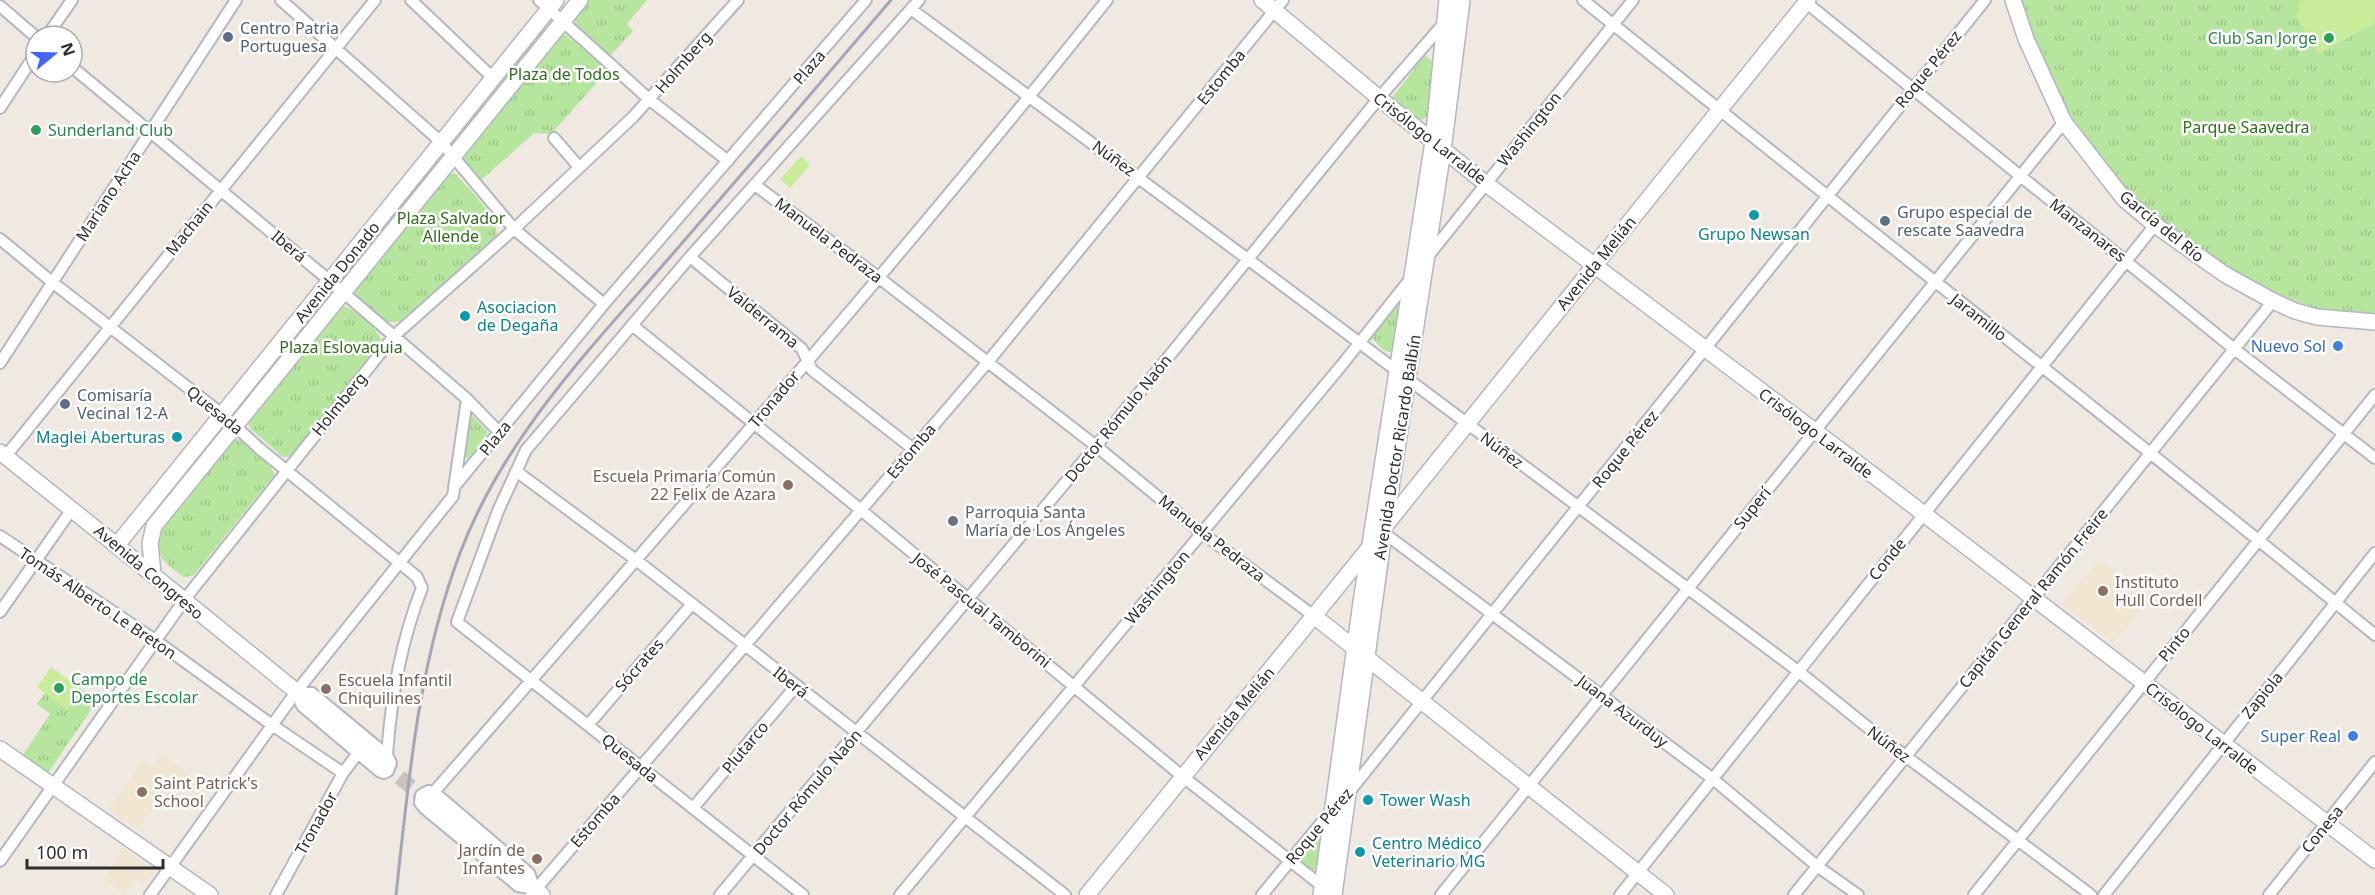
<svg xmlns="http://www.w3.org/2000/svg" width="2375" height="895" viewBox="0 0 2375 895" font-family="'Noto Sans',sans-serif">
	<defs>
		<pattern id="grass-dots" width="8" height="8" patternUnits="userSpaceOnUse" patternTransform="scale(1.5)"><rect width="8" height="8" fill="#b6e59e"/><path d="M2 2h.1M6 6h.1" fill="none" stroke="#9dc588" stroke-width="1.8" stroke-linecap="round"/></pattern>
		<pattern id="park-tufts" width="24" height="20" patternUnits="userSpaceOnUse" patternTransform="scale(1.5)"><rect width="24" height="20" fill="#b6e59e"/><path d="M3 7l-1-3M5 7V3M7 7l1-3M15 17l-1-3M17 17v-4M19 17l1-3" fill="none" stroke="#9dc588"/></pattern>
	</defs>
	<rect width="100%" height="100%" fill="#efe9e1"/>
	<path fill="#f0e6d1" d="M 2100,560 L 2122,578 L 2120,580 L 2146,603 L 2113,643 L 2062,603 Z
		M 161,754 L 210,788 L 201,801 L 171,780 L 137,830 L 108,810 L 143,760 L 152,767 Z
		M 124,848 L 154,871 L 145,883 L 136,877 L 124,894 L 103,879 Z"/>
	<path fill="url(#grass-dots)" d="M 544,25 L 549,29 L 461,136 L 458,132 Z
		M 437,157 L 441,161 L 344,281 L 341,278 Z"/>
	<path fill="url(#park-tufts)" d="M 588,0 L 647,0 L 627,24 L 633,31 L 610,56 L 575,23 L 575,15 Z
		M 2019,0 L 2375,0 L 2375,317 L 2323,310 L 2284,297 L 2217,262 L 2145,211 L 2094,151 L 2068,111 L 2046,65 Z
		M 560,33 L 566,35 L 608,70 L 551,134 L 534,133 L 479,182 L 464,161 L 463,153 Z
		M 1425,55 L 1432,61 L 1428,117 L 1418,121 L 1391,99 Z
		M 450,173 L 457,175 C 468,189 501,219 496,236 L 399,322 L 386,322 L 355,296 L 353,288 L 446,174 Z
		M 340,305 C 351,306 380,330 381,341 L 292,456 L 283,457 L 251,429 L 248,423 Z
		M 1397,305 L 1399,308 L 1394,349 L 1389,352 L 1383,350 L 1371,337 L 1393,307 Z
		M 471,414 L 488,432 L 469,458 L 464,457 Z
		M 238,439 L 271,467 L 274,475 L 193,576 L 184,577 C 166,565 153,554 158,532 L 232,441 Z
		M 81,689 L 97,701 L 48,773 L 23,755 L 50,714 L 37,704 L 45,693 L 67,709 Z
		M 1319,832 L 1323,835 L 1319,868 L 1310,871 L 1299,861 L 1299,856 Z"/>
	<path fill="#c9ec9a" d="M 2300,0 L 2375,0 L 2375,23 L 2319,54 L 2297,18 Z
		M 801,156 L 810,165 L 790,188 L 780,179 Z
		M 51,667 L 81,689 L 67,709 L 37,687 Z"/>
	<g fill="none" stroke-linecap="round" stroke-linejoin="round">
		<path stroke="#c8c4bd" stroke-width="15" stroke-dasharray="15 8" stroke-linecap="butt" d="M 382,762 L 430,803"/>
		<defs>
			<path id="street" d="M 281,0 L 441,142 L 514,229 L 604,304
				M 411,0 L 492,77
				M 539,0 L 650,100 L 728,161
				M 1583,0 C 1846,213 2113,420 2375,635
				M 1803,0 L 2233,348 L 2375,458
				M 0,6 L 36,37
				M 911,9 C 1208,228 1502,450 1798,671 L 1876,734 L 2091,895
				M 47,36 L 72,0
				M 72,67 L 330,281 L 467,399 L 499,432
				M 0,108 L 36,53
				M 554,138 L 579,167
				M 755,185 L 878,277 L 1096,446 L 1202,533 L 1314,616
				M 0,239 L 52,282 L 222,414 L 260,449 L 417,577 L 422,588 C 401,641 391,698 387,755
				M 1429,255 L 1633,0
				M 690,257 L 802,349 L 812,370 L 912,448
				M 632,325 L 861,510 L 1182,776 L 1326,889
				M 0,363 L 236,0
				M 5,457 L 375,0
				M 516,471 L 636,560 L 1065,895
				M 454,487 L 604,304 L 866,0
				M 1384,533 L 1713,779 L 1817,866 L 1858,895
				M 0,536 L 155,640 L 272,725 L 343,773
				M 0,612 L 72,509
				M 296,692 L 312,693 L 387,755 L 391,763 L 388,771 L 384,773 L 379,771 L 302,706 Z
				M 588,725 L 691,605
				M 428,791 L 434,792 L 529,873 L 535,889 L 518,886 L 424,808 L 420,803 L 421,795 Z
				M 434,792 C 661,531 891,271 1107,0
				M 1349,792 L 1985,0
				M 693,808 L 796,686
				M 0,861 L 185,599 L 394,336 L 514,229 L 633,117 L 738,0
				M 150,895 L 296,692 L 453,496 L 467,399
				M 276,895 L 343,773 L 358,753
				M 531,895 L 987,363 L 1283,0
				M 720,895 L 1096,446 L 1379,98 L 1445,22
				M 803,895 L 457,622 L 498,511 L 526,450 L 690,257 L 919,0
				M 900,895 L 1341,366 L 1411,278
				M 1262,895 L 1332,810
				M 1441,895 L 2064,122
				M 1620,895 L 2155,225
				M 1794,895 L 2273,301
				M 1974,895 L 2375,395
				M 2104,895 L 2375,553
				M 2269,895 L 2375,762"/>
			<path id="secondary" d="M 1262,0 L 1379,98 L 1485,183 L 1877,478 L 2375,860
				M 2013,0 L 2026,39 L 2064,122 L 2124,199 L 2155,225 L 2224,274 L 2273,301 L 2295,311 L 2317,317 L 2375,322
				M 0,452 C 129,555 256,658 382,762
				M 1385,526 L 1808,0
				M 117,545 L 556,0
				M 153,574 L 150,543 L 154,526 L 580,0
				M 1314,616 L 1666,895
				M 0,749 L 210,895
				M 430,803 L 542,895
				M 1087,895 L 1369,548
				M 1321,895 L 1361,602 L 1433,142 L 1447,0
				M 1334,895 L 1384,533 L 1443,150 L 1462,0"/>
		</defs>
		<use href="#street" stroke="#b4b7c1" stroke-width="14"/>
		<use href="#secondary" stroke="#b4b7c1" stroke-width="18"/>
		<use href="#street" stroke="#fff" stroke-width="10"/>
		<use href="#secondary" stroke="#fff" stroke-width="15"/>
		<path stroke="#a3a6b8" stroke-width="3" d="M 396,895 C 409,777 418,665 460,553 C 504,437 590,349 670,257 C 744,172 818,86 891,0"/>
	</g>
	<g fill="#5c6f8a" stroke="#fff" stroke-width="2">
		<circle cx="228" cy="37" r="6"/>
		<circle cx="1885" cy="221" r="6"/>
		<circle cx="65" cy="404" r="6"/>
	</g>
	<g fill="#2e9e5b" stroke="#fff" stroke-width="2">
		<circle cx="2329" cy="38" r="6"/>
		<circle cx="36" cy="130" r="6"/>
		<circle cx="59" cy="688" r="6"/>
	</g>
	<g fill="#0f9aa8" stroke="#fff" stroke-width="2">
		<circle cx="1754" cy="215" r="6"/>
		<circle cx="465" cy="316" r="6"/>
		<circle cx="177" cy="437" r="6"/>
		<circle cx="1368" cy="800" r="6"/>
		<circle cx="1360" cy="852" r="6"/>
	</g>
	<g fill="#3f7fe0" stroke="#fff" stroke-width="2">
		<circle cx="2338" cy="346" r="6"/>
		<circle cx="2353" cy="736" r="6"/>
	</g>
	<g fill="#8d6e63" stroke="#fff" stroke-width="2">
		<circle cx="788" cy="485" r="6"/>
		<circle cx="2103" cy="591" r="6"/>
		<circle cx="326" cy="689" r="6"/>
		<circle cx="142" cy="792" r="6"/>
		<circle cx="537" cy="859" r="6"/>
	</g>
	<circle fill="#6b7280" stroke="#fff" stroke-width="2" cx="953" cy="521" r="6"/>
	<g text-anchor="middle" dominant-baseline="central" stroke-width="5" stroke-linejoin="round" paint-order="stroke">
		<g font-size="16" fill="#4e5e75" stroke="#fff" text-anchor="start">
			<text x="240" y="28">Centro Patria<tspan x="240" dy="18">Portuguesa</tspan></text>
			<text x="1897" y="212">Grupo especial de<tspan x="1897" dy="18">rescate Saavedra</tspan></text>
			<text x="77" y="395">Comisaría<tspan x="77" dy="18">Vecinal 12-A</tspan></text>
		</g>
		<g font-size="16" fill="#27864d" stroke="#fff" text-anchor="start">
			<text x="2317" y="38" text-anchor="end">Club San Jorge</text>
			<text x="48" y="130">Sunderland Club</text>
			<text x="71" y="679">Campo de<tspan x="71" dy="18">Deportes Escolar</tspan></text>
		</g>
		<g font-size="16" fill="#2e2e2e" stroke="#fff">
			<text transform="translate(683 62) rotate(-49)">Holmberg</text>
			<text transform="translate(809 67) rotate(-49)">Plaza</text>
			<text transform="translate(1928 69) rotate(-51)">Roque Pérez</text>
			<text transform="translate(1221 77) rotate(-51)">Estomba</text>
			<text transform="translate(1529 129) rotate(-51)">Washington</text>
			<text transform="translate(1430 138) rotate(38)">Crisólogo Larralde</text>
			<text transform="translate(1114 158) rotate(36)">Núñez</text>
			<text transform="translate(108 196) rotate(-57)">Mariano Acha</text>
			<text transform="translate(2162 226) rotate(39)">García del Río</text>
			<text transform="translate(189 228) rotate(-51)">Machain</text>
			<text transform="translate(2088 230) rotate(38)">Manzanares</text>
			<text transform="translate(829 240) rotate(37)">Manuela Pedraza</text>
			<text transform="translate(289 246) rotate(40)">Iberá</text>
			<text transform="translate(1596 263) rotate(-51)">Avenida Melián</text>
			<text transform="translate(337 272) rotate(-51)">Avenida Donado</text>
			<text transform="translate(763 317) rotate(39)">Valderrama</text>
			<text transform="translate(1979 317) rotate(38)">Jaramillo</text>
			<text transform="translate(774 399) rotate(-50)">Tronador</text>
			<text transform="translate(339 404) rotate(-51)">Holmberg</text>
			<text transform="translate(215 410) rotate(39)">Quesada</text>
			<text transform="translate(1118 418) rotate(-51)">Doctor Rómulo Naón</text>
			<text transform="translate(1816 433) rotate(37)">Crisólogo Larralde</text>
			<text transform="translate(495 438) rotate(-51)">Plaza</text>
			<text transform="translate(1397 447) rotate(-81)">Avenida Doctor Ricardo Balbín</text>
			<text transform="translate(1625 449) rotate(-51)">Roque Pérez</text>
			<text transform="translate(1502 450) rotate(37)">Núñez</text>
			<text transform="translate(911 451) rotate(-50)">Estomba</text>
			<text transform="translate(1752 508) rotate(-51)">Superí</text>
			<text transform="translate(1212 538) rotate(38)">Manuela Pedraza</text>
			<text transform="translate(1887 559) rotate(-51)">Conde</text>
			<text transform="translate(149 572) rotate(40)">Avenida Congreso</text>
			<text transform="translate(1157 587) rotate(-50)">Washington</text>
			<text transform="translate(2033 598) rotate(-51)">Capitán General Ramón Freire</text>
			<text transform="translate(98 603) rotate(34)">Tomás Alberto Le Breton</text>
			<text transform="translate(982 610) rotate(39)">José Pascual Tamborini</text>
			<text transform="translate(2174 644) rotate(-51)">Pinto</text>
			<text transform="translate(639 665) rotate(-49)">Sócrates</text>
			<text transform="translate(791 682) rotate(38)">Iberá</text>
			<text transform="translate(2262 695) rotate(-51)">Zapiola</text>
			<text transform="translate(1623 711) rotate(37)">Juana Azurduy</text>
			<text transform="translate(1234 713) rotate(-50)">Avenida Melián</text>
			<text transform="translate(2202 728) rotate(38)">Crisólogo Larralde</text>
			<text transform="translate(1889 744) rotate(37)">Núñez</text>
			<text transform="translate(745 747) rotate(-50)">Plutarco</text>
			<text transform="translate(630 758) rotate(39)">Quesada</text>
			<text transform="translate(807 792) rotate(-50)">Doctor Rómulo Naón</text>
			<text transform="translate(595 820) rotate(-49)">Estomba</text>
			<text transform="translate(316 823) rotate(-61)">Tronador</text>
			<text transform="translate(1319 826) rotate(-50)">Roque Pérez</text>
			<text transform="translate(2322 829) rotate(-51)">Conesa</text>
		</g>
		<g font-size="16" fill="#2c6e1b" stroke="#fff">
			<text x="564" y="74">Plaza de Todos</text>
			<text x="2246" y="127">Parque Saavedra</text>
			<text x="451" y="218">Plaza Salvador<tspan x="451" dy="18">Allende</tspan></text>
			<text x="341" y="347">Plaza Eslovaquia</text>
		</g>
		<g font-size="16" fill="#0d838f" stroke="#fff" text-anchor="start">
			<text x="1754" y="234" text-anchor="middle">Grupo Newsan</text>
			<text x="477" y="307">Asociacion<tspan x="477" dy="18">de Degaña</tspan></text>
			<text x="165" y="437" text-anchor="end">Maglei Aberturas</text>
			<text x="1380" y="800">Tower Wash</text>
			<text x="1372" y="843">Centro Médico<tspan x="1372" dy="18">Veterinario MG</tspan></text>
		</g>
		<g font-size="16" fill="#366cbe" stroke="#fff" text-anchor="end">
			<text x="2326" y="346">Nuevo Sol</text>
			<text x="2341" y="736">Super Real</text>
		</g>
		<g font-size="16" fill="#785e54" stroke="#fff" text-anchor="start">
			<text x="776" y="476" text-anchor="end">Escuela Primaria Común<tspan x="776" dy="18">22 Felix de Azara</tspan></text>
			<text x="2115" y="582">Instituto<tspan x="2115" dy="18">Hull Cordell</tspan></text>
			<text x="338" y="680">Escuela Infantil<tspan x="338" dy="18">Chiquilines</tspan></text>
			<text x="154" y="783">Saint Patrick's<tspan x="154" dy="18">School</tspan></text>
			<text x="525" y="850" text-anchor="end">Jardín de<tspan x="525" dy="18">Infantes</tspan></text>
		</g>
		<g font-size="16" fill="#5b616d" stroke="#fff" text-anchor="start">
			<text x="965" y="512">Parroquia Santa<tspan x="965" dy="18">María de Los Ángeles</tspan></text>
		</g>
	</g>
	<g transform="translate(54 54) rotate(71)"><circle r="28" fill="#ffffff" stroke="#ababab" stroke-width="1.5"/>
	<path d="M0-4.5L10 22L0 15L-10 22Z" fill="#4264fb"/>
	<text y="-9" font-size="16" font-weight="bold" text-anchor="middle" fill="#2e2e2e">N</text>
	</g>
	<path d="M27 859v9h136v-9" fill="none" stroke="#2e2e2e" stroke-width="3"/>
	<text x="36" y="859" font-size="18" fill="#2e2e2e" stroke="#ffffff" stroke-width="4.5" paint-order="stroke">100 m</text>
</svg>
